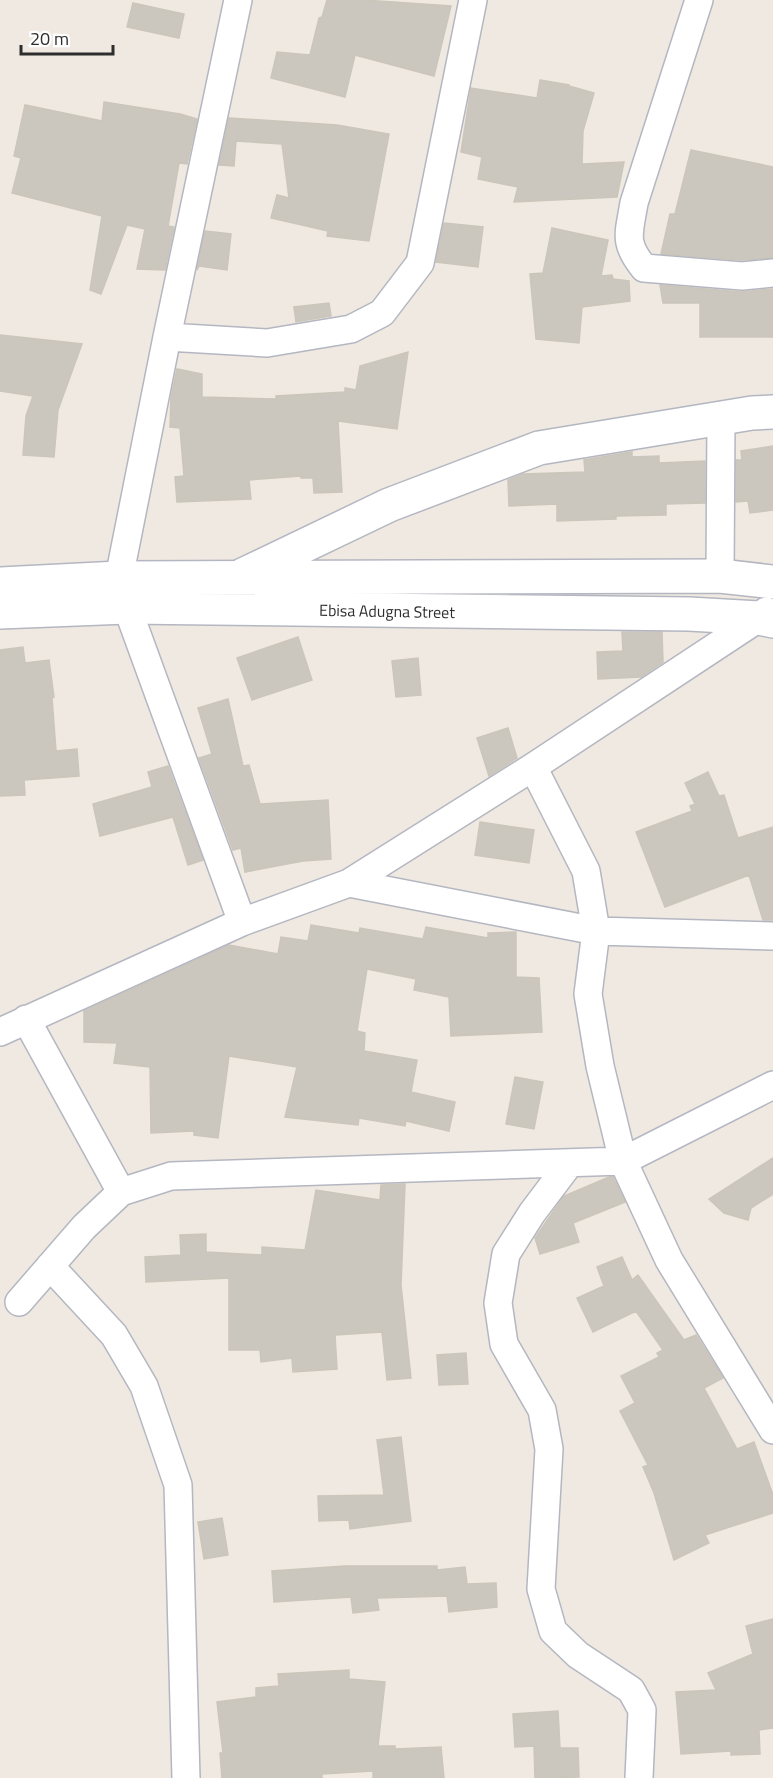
<svg xmlns="http://www.w3.org/2000/svg" width="773" height="1778" viewBox="0 0 773 1778" font-family="'Titillium Web',sans-serif">
	<rect width="100%" height="100%" fill="#efe9e1"/>
	<path fill="#cbc7bf" stroke="#cbc5ba" stroke-width="1.5" d="M 327,0 L 364,0 L 451,6 L 434,76 L 355,55 L 345,97 L 271,78 L 277,52 L 310,55 L 319,18 L 322,17 Z
		M 133,3 L 184,14 L 179,38 L 127,27 Z
		M 540,80 L 569,85 L 569,86 L 594,93 L 583,131 L 582,164 L 624,162 L 617,197 L 514,202 L 518,187 L 478,179 L 482,157 L 461,152 L 471,88 L 537,98 Z
		M 104,102 L 180,114 L 197,119 L 187,164 L 179,163 L 168,226 L 174,227 L 165,270 L 137,269 L 145,229 L 127,225 L 101,294 L 90,290 L 102,216 L 12,193 L 21,158 L 14,156 L 25,105 L 102,121 Z
		M 229,118 L 337,125 L 389,134 L 369,241 L 327,236 L 328,231 L 271,218 L 277,195 L 289,198 L 282,144 L 236,141 L 234,166 L 219,165 Z
		M 691,150 L 773,167 L 773,258 L 742,260 L 661,254 L 670,214 L 675,214 Z
		M 444,223 L 483,227 L 478,267 L 436,262 Z
		M 552,228 L 608,240 L 601,276 L 612,275 L 613,279 L 629,281 L 630,301 L 582,307 L 579,343 L 536,339 L 530,274 L 543,273 Z
		M 205,231 L 231,234 L 227,270 L 199,266 L 197,270 Z
		M 660,285 L 741,292 L 773,289 L 773,337 L 700,337 L 700,303 L 663,303 Z
		M 329,303 L 331,316 L 296,322 L 294,307 Z
		M 0,335 L 82,344 L 58,410 L 54,457 L 23,455 L 26,416 L 33,396 L 0,391 Z
		M 408,352 L 397,429 L 338,421 L 342,492 L 314,493 L 313,478 L 301,478 L 301,476 L 249,480 L 251,499 L 177,502 L 175,477 L 184,476 L 180,428 L 170,427 L 171,397 L 177,369 L 202,374 L 202,397 L 276,399 L 276,396 L 345,392 L 345,388 L 356,390 L 360,366 Z
		M 773,446 L 773,510 L 750,513 L 748,501 L 736,502 L 736,460 L 742,460 L 741,451 Z
		M 632,452 L 632,457 L 659,456 L 659,463 L 705,461 L 705,503 L 666,504 L 666,515 L 616,516 L 616,519 L 557,521 L 557,504 L 509,506 L 508,480 L 523,474 L 585,472 L 584,460 Z
		M 622,632 L 662,632 L 663,662 L 641,677 L 598,679 L 597,652 L 623,651 Z
		M 298,637 L 312,680 L 252,700 L 237,658 Z
		M 23,647 L 25,663 L 49,660 L 54,697 L 52,698 L 56,751 L 77,749 L 79,776 L 24,780 L 25,795 L 0,796 L 0,650 Z
		M 418,658 L 421,695 L 396,697 L 392,661 Z
		M 228,699 L 243,766 L 249,765 L 260,804 L 328,800 L 331,859 L 303,861 L 245,872 L 241,848 L 233,850 L 199,758 L 212,754 L 198,708 Z
		M 508,728 L 517,758 L 489,776 L 477,738 Z
		M 168,766 L 203,860 L 188,865 L 173,817 L 100,836 L 93,804 L 152,787 L 148,772 Z
		M 708,772 L 719,796 L 724,795 L 738,838 L 773,827 L 773,920 L 763,920 L 749,875 L 665,907 L 636,832 L 692,811 L 690,806 L 695,804 L 685,783 Z
		M 480,822 L 534,830 L 529,863 L 475,855 Z
		M 311,925 L 359,933 L 360,928 L 423,939 L 426,927 L 488,938 L 488,933 L 516,932 L 516,977 L 539,978 L 542,1032 L 451,1036 L 449,997 L 414,990 L 416,979 L 367,969 L 357,1031 L 365,1033 L 364,1051 L 417,1060 L 411,1092 L 455,1102 L 449,1131 L 406,1121 L 405,1126 L 359,1118 L 358,1125 L 285,1117 L 297,1067 L 229,1056 L 218,1138 L 194,1135 L 194,1131 L 151,1133 L 150,1067 L 114,1063 L 117,1043 L 84,1042 L 84,1011 L 229,945 L 278,954 L 281,937 L 308,941 Z
		M 515,1077 L 543,1082 L 534,1129 L 506,1124 Z
		M 773,1158 L 773,1194 L 751,1208 L 748,1220 L 724,1213 L 709,1199 Z
		M 609,1177 L 613,1177 L 625,1202 L 573,1223 L 579,1242 L 540,1254 L 535,1238 L 564,1196 Z
		M 405,1184 L 401,1285 L 411,1378 L 387,1380 L 382,1332 L 335,1335 L 337,1369 L 293,1372 L 292,1358 L 261,1362 L 260,1350 L 229,1350 L 229,1278 L 146,1282 L 145,1257 L 181,1255 L 180,1235 L 206,1234 L 206,1252 L 262,1255 L 262,1247 L 305,1250 L 316,1190 L 380,1200 L 381,1185 Z
		M 622,1257 L 632,1280 L 638,1275 L 684,1340 L 696,1335 L 723,1378 L 704,1388 L 737,1449 L 754,1442 L 773,1495 L 773,1513 L 705,1535 L 709,1543 L 674,1560 L 654,1493 L 643,1467 L 648,1465 L 620,1411 L 635,1403 L 621,1376 L 659,1357 L 657,1353 L 663,1350 L 636,1311 L 593,1332 L 577,1298 L 604,1286 L 597,1267 Z
		M 466,1353 L 468,1384 L 439,1385 L 437,1355 Z
		M 401,1437 L 411,1521 L 350,1529 L 349,1520 L 319,1521 L 318,1496 L 384,1495 L 377,1440 Z
		M 222,1518 L 228,1555 L 204,1559 L 198,1522 Z
		M 345,1566 L 437,1566 L 437,1570 L 465,1567 L 467,1584 L 496,1583 L 497,1607 L 449,1612 L 447,1596 L 377,1598 L 379,1610 L 353,1613 L 351,1597 L 274,1602 L 272,1571 Z
		M 773,1619 L 773,1728 L 759,1730 L 760,1754 L 731,1755 L 731,1751 L 681,1754 L 676,1692 L 716,1690 L 708,1673 L 753,1654 L 746,1626 Z
		M 349,1670 L 349,1679 L 385,1682 L 378,1746 L 395,1746 L 395,1749 L 441,1747 L 444,1778 L 373,1778 L 373,1771 L 322,1774 L 322,1778 L 222,1778 L 220,1753 L 223,1753 L 217,1702 L 256,1697 L 256,1688 L 279,1686 L 278,1674 Z
		M 558,1711 L 560,1748 L 578,1748 L 579,1777 L 535,1778 L 534,1746 L 515,1747 L 513,1714 Z"/>
	<g fill="none" stroke-linecap="round" stroke-linejoin="round">
		<defs>
			<path id="street" d="M 238,0 L 167,337 L 119,578 L 127,607 L 242,922
				M 699,0 L 634,203 C 629,234 623,242 644,268 L 742,276 L 773,273
				M 167,337 L 267,343 L 351,329 L 382,313 L 420,263 L 473,0
				M 720,576 L 721,418
				M 533,767 L 586,871 L 596,931 L 588,994 L 600,1066 L 623,1161 L 669,1260 L 773,1430
				M 349,883 L 596,931 L 773,936
				M 26,1019 L 121,1192
				M 0,1032 L 242,922 L 349,883 L 533,767 L 759,618 L 766,611
				M 569,1164 L 532,1213 L 506,1254 L 498,1303 L 504,1344 L 542,1410 L 549,1449 L 541,1589 L 553,1631 L 578,1655 L 631,1690 L 642,1710 L 639,1778
				M 50,1266 L 114,1335 L 144,1386 L 178,1485 L 186,1778
				M 19,1302 L 84,1227 L 121,1192 L 171,1176 L 623,1161 L 773,1085"/>
			<path id="secondary" d="M 243,575 L 389,505 L 539,448 L 752,413 L 773,412
				M 0,584 L 119,578 L 720,576 L 773,582
				M 0,612 L 127,607 L 689,614 L 759,618 L 773,621"/>
		</defs>
		<use href="#street" stroke="#b4b7c1" stroke-width="30"/>
		<use href="#secondary" stroke="#b4b7c1" stroke-width="36"/>
		<use href="#street" stroke="#fff" stroke-width="27"/>
		<use href="#secondary" stroke="#fff" stroke-width="33"/>
	</g>
	<g text-anchor="middle" dominant-baseline="central" stroke-width="4.5" stroke-linejoin="round" paint-order="stroke">
		<g font-size="16" fill="#2e2e2e" stroke="#fff">
			<text transform="translate(387 611) rotate(1)">Ebisa Adugna Street</text>
		</g>
	</g>
	<path d="M21 45v9h92v-9" fill="none" stroke="#2e2e2e" stroke-width="3"/>
	<text x="30" y="45" font-size="18" fill="#2e2e2e" stroke="#ffffff" stroke-width="4.5" paint-order="stroke">20 m</text>
</svg>
